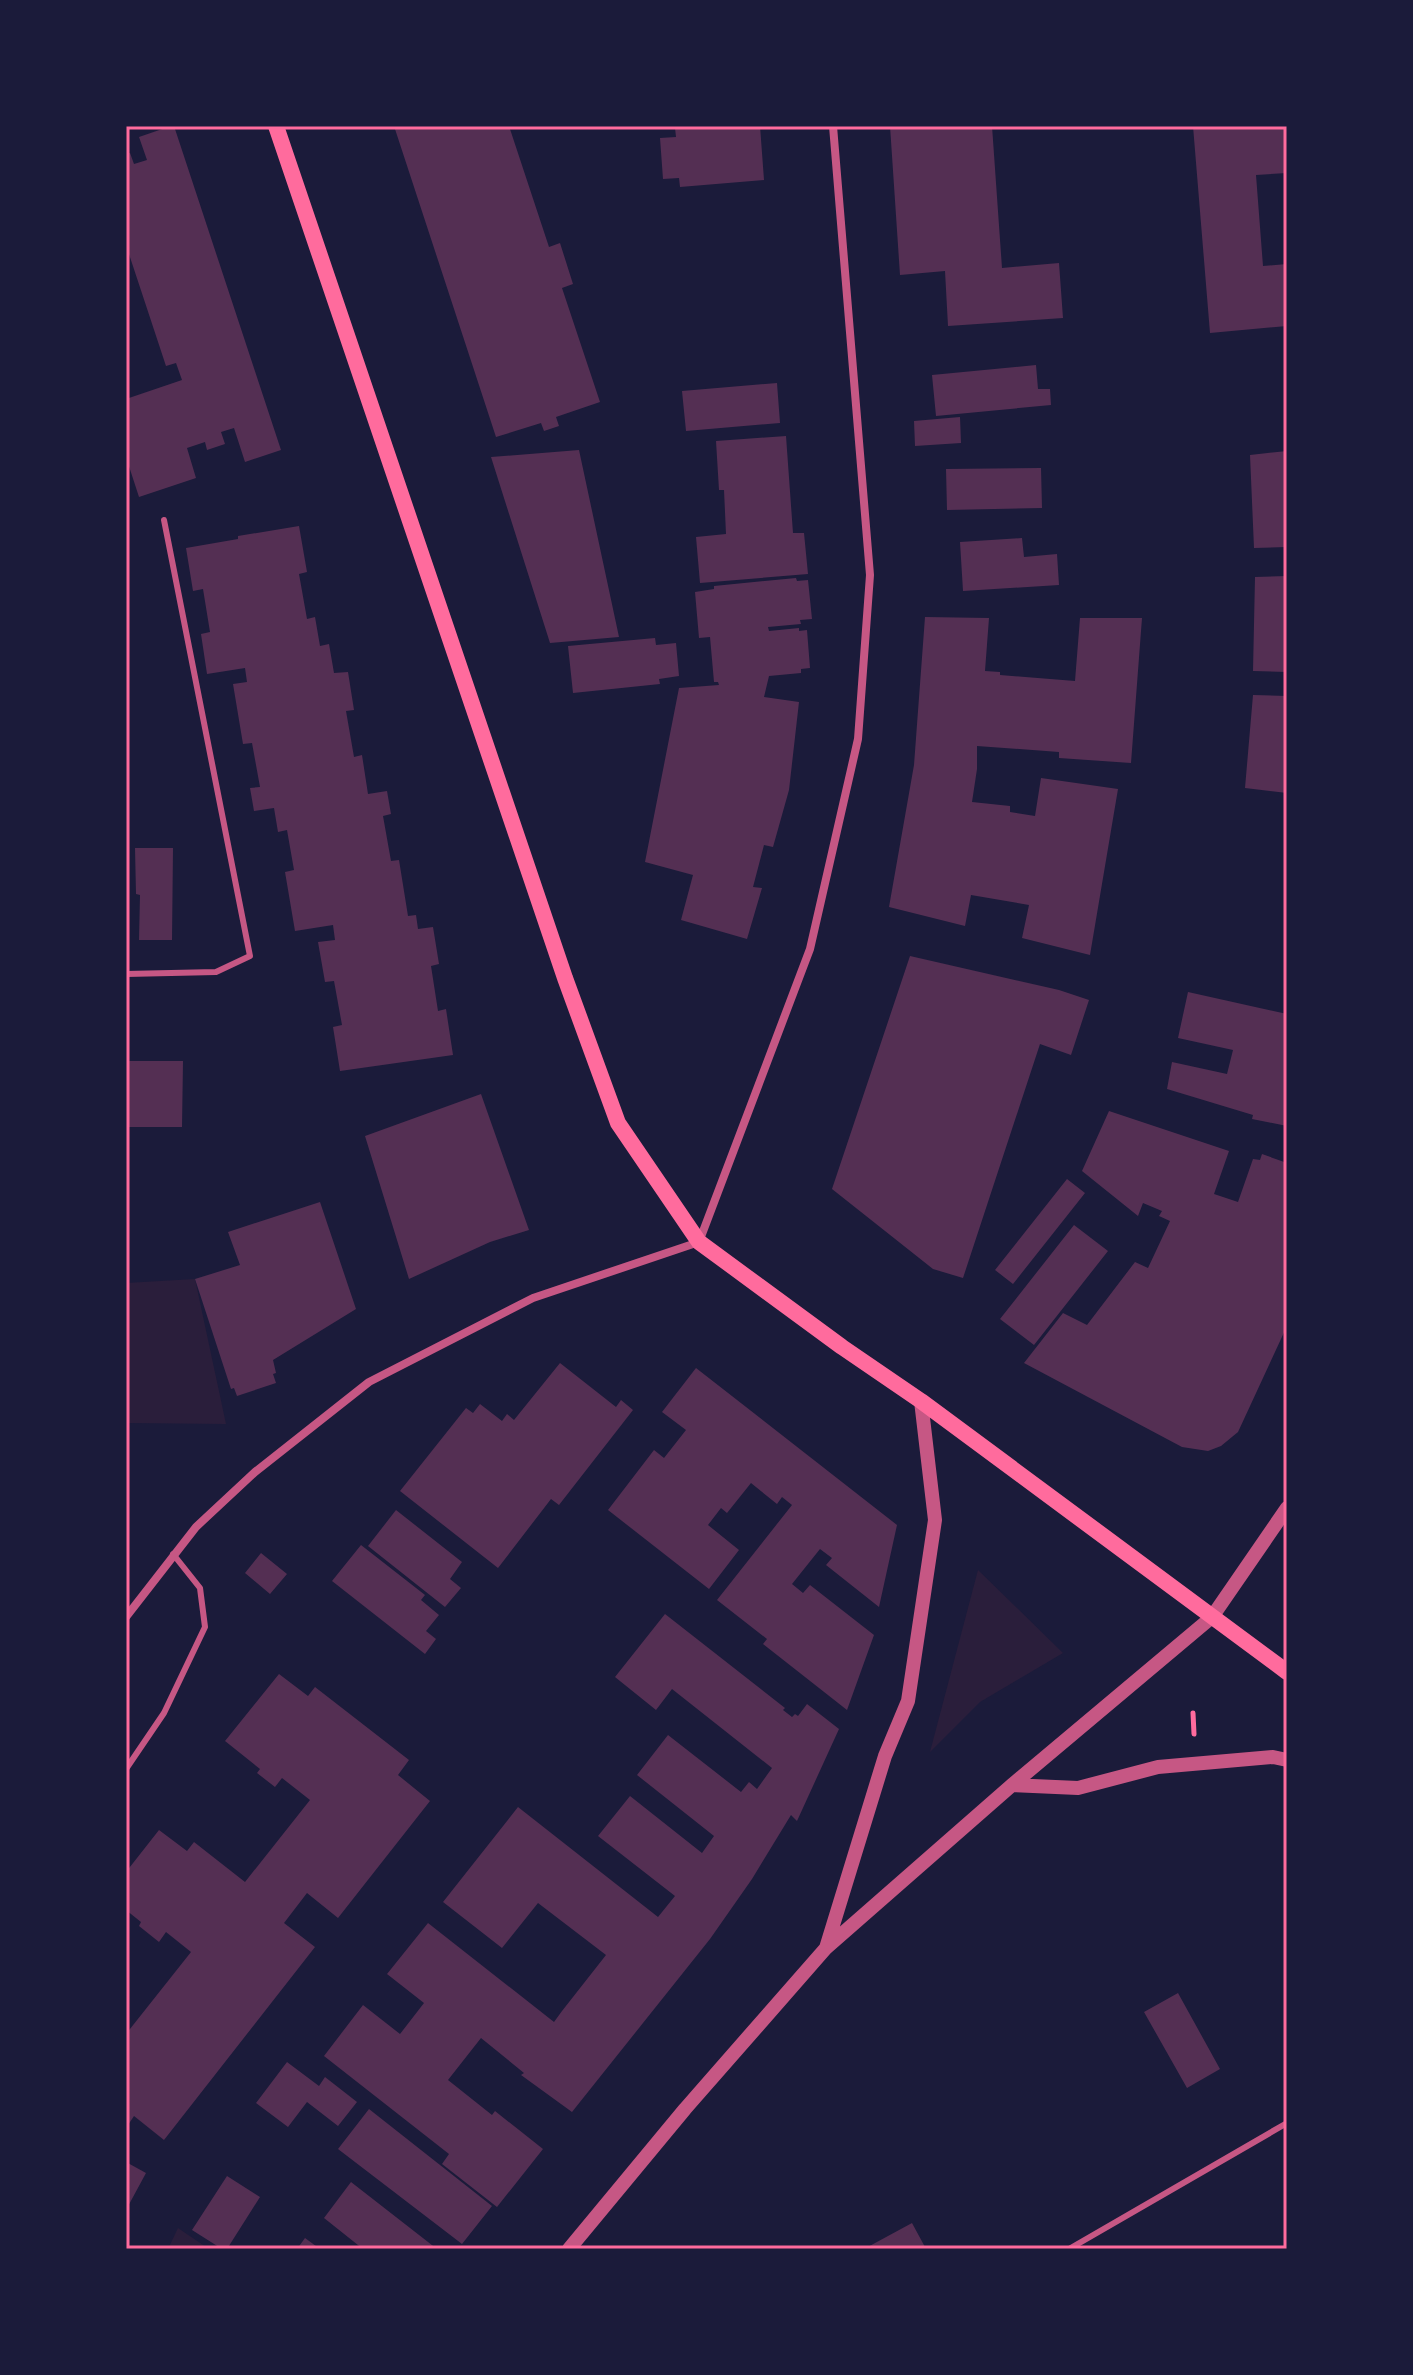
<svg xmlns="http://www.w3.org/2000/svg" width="1413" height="2375" viewBox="0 0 1413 2375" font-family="Raleway,sans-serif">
	<rect width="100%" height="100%" fill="#1b1b3a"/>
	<path fill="#2a1e3b" d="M 195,1279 L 226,1424 L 126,1423 L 126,1283 Z
		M 978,1570 L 1063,1653 L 980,1702 L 930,1752 Z
		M 178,2228 L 209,2249 L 168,2249 Z"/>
	<path fill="#542f53" d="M 171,126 L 174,126 L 281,450 L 245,462 L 234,428 L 221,432 L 225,444 L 207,450 L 205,442 L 187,448 L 196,478 L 139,497 L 126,457 L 126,399 L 182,380 L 176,363 L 166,366 L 126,245 L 126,154 L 130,153 L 134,164 L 147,160 L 139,137 Z
		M 394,126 L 509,126 L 549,247 L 560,243 L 573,284 L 562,288 L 600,402 L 556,417 L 559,426 L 544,431 L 541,423 L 496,437 Z
		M 705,126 L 760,126 L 764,180 L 680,187 L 679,178 L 663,179 L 660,138 L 676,137 L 675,128 Z
		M 890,126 L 992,126 L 1002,268 L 1059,263 L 1063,318 L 948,326 L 945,271 L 900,275 Z
		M 1193,126 L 1287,126 L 1287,173 L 1256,175 L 1263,266 L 1287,264 L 1287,326 L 1210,333 Z
		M 1036,365 L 1038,389 L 1050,389 L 1051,405 L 936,416 L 932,375 Z
		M 777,383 L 780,423 L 686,431 L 682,391 Z
		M 960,417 L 961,443 L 915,446 L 914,421 Z
		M 786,436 L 793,533 L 804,533 L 808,574 L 700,583 L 696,537 L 726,534 L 724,490 L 719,490 L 716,441 Z
		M 579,450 L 619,637 L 550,643 L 491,457 Z
		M 1287,451 L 1287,547 L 1254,548 L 1250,455 Z
		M 1041,468 L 1042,508 L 947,510 L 946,469 Z
		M 299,526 L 307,572 L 299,574 L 307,619 L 315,617 L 320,646 L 329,644 L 334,673 L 348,672 L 354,710 L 346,711 L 354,757 L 362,755 L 368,794 L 387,791 L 391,814 L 383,816 L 391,861 L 399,860 L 408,916 L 416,915 L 418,929 L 433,927 L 439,964 L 431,966 L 438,1011 L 446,1009 L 453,1055 L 340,1071 L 333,1027 L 342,1025 L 334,981 L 325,982 L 318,942 L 335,940 L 333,925 L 295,931 L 285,872 L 294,870 L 287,830 L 278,832 L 274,808 L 254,811 L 250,788 L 260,787 L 252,743 L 243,744 L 233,684 L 247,682 L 245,668 L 207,674 L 201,634 L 210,632 L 203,589 L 193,591 L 186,548 L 238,539 L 238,536 Z
		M 1022,538 L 1024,557 L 1057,554 L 1059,585 L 963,591 L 960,542 Z
		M 1287,576 L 1287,672 L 1253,671 L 1255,577 Z
		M 796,578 L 797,581 L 808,580 L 812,619 L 800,620 L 801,624 L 768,627 L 769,631 L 799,628 L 799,631 L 807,630 L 810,668 L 801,669 L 801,673 L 769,676 L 764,697 L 799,702 L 789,790 L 773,847 L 764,845 L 753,887 L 762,888 L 747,939 L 681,920 L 693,875 L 645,862 L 679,688 L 719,685 L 718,682 L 714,682 L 710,637 L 699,638 L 695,592 L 714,589 L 714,586 Z
		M 925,617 L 989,618 L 985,671 L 1000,672 L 1000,675 L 1075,681 L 1080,618 L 1142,618 L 1131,763 L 1059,758 L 1059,752 L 977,746 L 977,769 L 972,802 L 1010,806 L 1010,812 L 1035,816 L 1041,778 L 1118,789 L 1090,955 L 1022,938 L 1029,905 L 971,895 L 965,926 L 889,907 L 914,765 Z
		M 655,638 L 656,645 L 676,643 L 679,676 L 659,679 L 660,684 L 573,693 L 568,646 Z
		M 1253,695 L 1287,696 L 1287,793 L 1245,788 Z
		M 135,848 L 173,848 L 172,940 L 139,940 L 140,895 L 136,894 Z
		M 910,956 L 1059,990 L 1089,1000 L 1071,1055 L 1040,1044 L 963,1278 L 933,1269 L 832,1189 Z
		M 1188,992 L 1287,1014 L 1287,1126 L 1252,1119 L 1253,1115 L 1167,1089 L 1172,1062 L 1227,1074 L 1233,1050 L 1178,1038 Z
		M 126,1061 L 183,1061 L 182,1127 L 126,1127 Z
		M 481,1094 L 529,1230 L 490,1242 L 409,1279 L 365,1136 Z
		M 1109,1111 L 1229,1151 L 1214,1194 L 1238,1202 L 1253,1159 L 1260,1160 L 1262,1154 L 1287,1163 L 1287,1326 L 1238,1432 L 1221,1446 L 1208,1451 L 1182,1447 L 1024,1363 L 1063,1313 L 1087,1325 L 1135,1262 L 1148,1268 L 1170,1221 L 1159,1216 L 1162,1211 L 1143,1203 L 1138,1216 L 1082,1171 Z
		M 1067,1179 L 1085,1193 L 1013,1284 L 995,1270 Z
		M 320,1202 L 356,1309 L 273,1360 L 276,1373 L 273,1374 L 276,1383 L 237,1396 L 234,1388 L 231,1389 L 195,1279 L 240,1265 L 228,1232 Z
		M 1074,1225 L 1108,1251 L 1034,1345 L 1000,1319 Z
		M 560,1363 L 616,1407 L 621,1400 L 633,1410 L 559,1505 L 551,1499 L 498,1568 L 400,1491 L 466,1408 L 473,1413 L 480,1404 L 502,1421 L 507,1414 L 514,1420 Z
		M 696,1368 L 897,1525 L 879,1607 L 826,1565 L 832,1558 L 820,1549 L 792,1584 L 803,1593 L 810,1585 L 874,1635 L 847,1710 L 763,1644 L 767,1639 L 717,1600 L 792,1505 L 782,1497 L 777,1504 L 751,1483 L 727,1513 L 721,1508 L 708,1525 L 739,1550 L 709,1589 L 608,1510 L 654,1450 L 664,1458 L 686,1430 L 662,1412 Z
		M 396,1510 L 462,1562 L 450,1579 L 461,1588 L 445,1607 L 368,1546 Z
		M 361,1545 L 425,1595 L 421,1600 L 439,1615 L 426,1631 L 436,1639 L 425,1654 L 332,1581 Z
		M 261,1553 L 287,1574 L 270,1594 L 245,1573 Z
		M 665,1614 L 785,1708 L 783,1710 L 792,1717 L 795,1714 L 798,1716 L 807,1704 L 839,1729 L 797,1821 L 791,1815 L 752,1879 L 710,1939 L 572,2112 L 521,2075 L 524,2073 L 481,2038 L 448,2080 L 492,2115 L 495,2111 L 543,2149 L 497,2207 L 442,2164 L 449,2154 L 324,2056 L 363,2005 L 400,2034 L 424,2003 L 387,1974 L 428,1923 L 554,2022 L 562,2011 L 606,1955 L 538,1903 L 502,1948 L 443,1902 L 518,1807 L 658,1917 L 675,1896 L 598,1836 L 630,1796 L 702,1853 L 714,1836 L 637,1775 L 668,1735 L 741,1792 L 749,1782 L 757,1789 L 772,1768 L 672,1689 L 656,1710 L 615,1677 Z
		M 279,1674 L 308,1696 L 315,1687 L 409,1760 L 398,1775 L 430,1801 L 338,1918 L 307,1893 L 284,1923 L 315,1947 L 164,2140 L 134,2116 L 126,2128 L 126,2034 L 191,1952 L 166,1932 L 159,1942 L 139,1926 L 141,1922 L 126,1910 L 126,1872 L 159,1830 L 187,1851 L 194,1842 L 245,1882 L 310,1800 L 282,1778 L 275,1787 L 257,1773 L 260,1769 L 225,1741 Z
		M 1178,1993 L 1220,2069 L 1187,2088 L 1144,2012 Z
		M 287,2062 L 319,2086 L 325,2077 L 357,2102 L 338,2126 L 307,2102 L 288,2127 L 256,2103 Z
		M 369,2109 L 492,2206 L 462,2244 L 338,2149 Z
		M 126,2162 L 146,2173 L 126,2210 Z
		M 227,2176 L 260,2197 L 227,2249 L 222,2249 L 192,2230 Z
		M 351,2182 L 437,2249 L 363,2249 L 324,2218 Z
		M 912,2223 L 925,2247 L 920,2249 L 864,2249 Z
		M 305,2238 L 320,2249 L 297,2249 Z"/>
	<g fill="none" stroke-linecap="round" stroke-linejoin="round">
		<path stroke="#ff6b9d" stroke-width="5" d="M 1193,1713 L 1194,1734"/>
		<path stroke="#c65784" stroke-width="6" d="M 126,974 L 216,972 L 250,956 L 164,520
			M 126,1769 L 164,1713 L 205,1627 L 200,1588 L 173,1554
			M 1069,2249 L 1287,2123"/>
		<path stroke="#c65784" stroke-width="8" d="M 126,1617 L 196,1527 L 255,1472 L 369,1382 L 533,1298 L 699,1242 L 810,949 L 858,739 L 870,575 L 833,126"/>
		<path stroke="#c65784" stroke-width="14" d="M 1012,1785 L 1078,1788 L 1158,1767 L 1273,1757 L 1287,1760
			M 826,1948 L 885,1756 L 908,1701 L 935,1520 L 921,1401
			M 569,2249 L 685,2109 L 826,1948 L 1012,1785 L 1212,1617 L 1287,1508"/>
		<path stroke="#ff6b9d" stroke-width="16" d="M 276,126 L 565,978 L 618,1123 L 699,1242 L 842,1347 L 921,1401 L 1287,1672"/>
	</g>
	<rect width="1413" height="2375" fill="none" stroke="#1b1b3a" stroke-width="256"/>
	<rect x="128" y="128" width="1157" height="2119" fill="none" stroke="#ff6b9d" stroke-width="3"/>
</svg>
